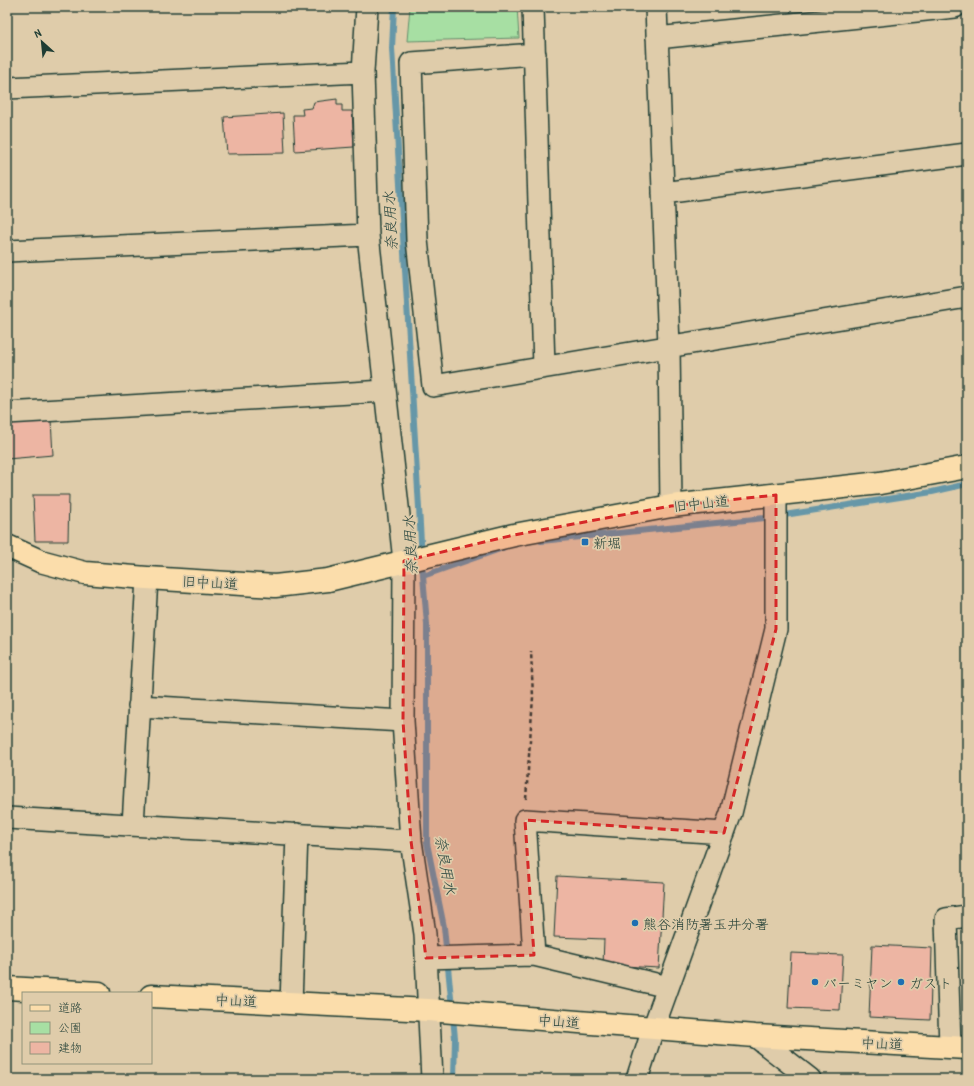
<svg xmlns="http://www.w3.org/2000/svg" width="974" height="1086" viewBox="0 0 974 1086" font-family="'Patrick Hand','Klee One',sans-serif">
	<rect width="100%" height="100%" fill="#dfccaa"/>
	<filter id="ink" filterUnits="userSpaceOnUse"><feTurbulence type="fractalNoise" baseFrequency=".025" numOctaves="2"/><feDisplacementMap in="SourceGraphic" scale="8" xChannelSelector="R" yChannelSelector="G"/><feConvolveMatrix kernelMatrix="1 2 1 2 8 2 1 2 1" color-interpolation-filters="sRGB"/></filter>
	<g filter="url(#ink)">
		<path fill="#a7dfa3" stroke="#638e6c" d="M 410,7 L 517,7 L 519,38 L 407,41 Z"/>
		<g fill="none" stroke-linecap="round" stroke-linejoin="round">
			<path stroke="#6697a8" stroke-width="6" d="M 394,7 L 392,48 L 423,576 L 427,624 L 427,843 L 444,927 L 455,1038 L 454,1079
				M 541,541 L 765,518 L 932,492 L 967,484
				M 423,576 L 503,548"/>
		</g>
		<path fill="#edb5a3" stroke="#1f3d34" d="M 337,99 L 337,105 L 342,105 L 342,111 L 352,111 L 354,147 L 295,151 L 293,115 L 303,115 L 302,109 L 312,108 L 314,102 Z
			M 283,113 L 285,153 L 227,154 L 224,117 Z
			M 51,420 L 53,455 L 7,459 L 7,424 Z
			M 33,495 L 69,495 L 68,541 L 35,541 Z
			M 557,876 L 664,882 L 659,968 L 603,965 L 604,939 L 554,937 Z
			M 872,945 L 932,948 L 930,1020 L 869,1017 Z
			M 791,953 L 843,955 L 840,1010 L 788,1008 Z"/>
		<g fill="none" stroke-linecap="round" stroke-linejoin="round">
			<defs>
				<path id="minor" d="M 367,7 L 363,72 L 368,235 L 404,561 L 403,721 L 411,841 L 425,934 L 432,1079
					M 533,7 L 544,367
					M 656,7 L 669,346 L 671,506
					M 657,38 L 955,7
					M 535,54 L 411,63 L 417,240 L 433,386 L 967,297
					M 7,88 L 363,72
					M 663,193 L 967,154
					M 7,251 L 368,235
					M 7,413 L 385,391
					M 139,706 L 403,721
					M 7,818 L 411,841
					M 133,825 L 147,578
					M 534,955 L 525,820 L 724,833
					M 426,958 L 534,955 L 668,987
					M 291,1003 L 297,834
					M 755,1036 L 810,1079
					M 950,1047 L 946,919 L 967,916
					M 637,1079 L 653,1029 L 731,813 L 776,629 L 776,495"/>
				<path id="major" d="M 7,546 L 40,561 L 85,573 L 147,578 L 275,586 L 328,580 L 514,535 L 671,506 L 880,483 L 967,467"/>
				<path id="highway" d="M 7,988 L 99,993
					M 151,996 L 428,1010 L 755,1036 L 967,1048"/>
			</defs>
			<use href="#minor" stroke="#1f3d34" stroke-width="24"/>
			<use href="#major" stroke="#1f3d34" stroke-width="25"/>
			<use href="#highway" stroke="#1f3d34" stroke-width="25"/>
			<path stroke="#1f3d34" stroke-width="2.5" stroke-dasharray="4 3" stroke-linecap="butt" d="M 526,799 L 533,697 L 531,651"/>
			<use href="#minor" stroke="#dfccaa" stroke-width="21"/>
			<use href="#major" stroke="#fbddab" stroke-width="22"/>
			<use href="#highway" stroke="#fbddab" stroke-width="22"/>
		</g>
	</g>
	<path fill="#d62828" fill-opacity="0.2" stroke="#d62828" stroke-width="3" stroke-dasharray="8 5" stroke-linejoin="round" d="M 776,495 L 776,629 L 724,833 L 525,820 L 534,955 L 426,958 L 411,841 L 403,721 L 404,561 L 514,535 L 671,506 Z"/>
	<g fill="#1f6fb2" stroke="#dfccaa" stroke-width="1.5">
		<rect x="581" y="538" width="8" height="8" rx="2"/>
		<circle cx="635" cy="923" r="4"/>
		<circle cx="815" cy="982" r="4"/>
		<circle cx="901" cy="982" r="4"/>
	</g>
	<g text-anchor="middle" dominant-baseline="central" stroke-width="3.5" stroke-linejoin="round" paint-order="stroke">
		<g font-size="14" fill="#1f3d34" stroke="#dfccaa">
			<text transform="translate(701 503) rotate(-6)">旧中山道</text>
			<text transform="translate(210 582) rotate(3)">旧中山道</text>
			<text transform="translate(236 1000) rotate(3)">中山道</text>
			<text transform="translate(559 1021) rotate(5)">中山道</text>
			<text transform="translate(882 1043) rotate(3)">中山道</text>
		</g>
		<g font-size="14" fill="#1f3d34" stroke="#dfccaa" text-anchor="start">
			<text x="593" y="542">新堀</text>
			<text x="643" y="923">熊谷消防署玉井分署</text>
			<text x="823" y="982">バーミヤン</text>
			<text x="909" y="982">ガスト</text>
		</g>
		<g font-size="15" font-style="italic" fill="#25443e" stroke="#dfccaa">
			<text transform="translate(390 221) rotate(-93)">奈良用水</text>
			<text transform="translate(410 545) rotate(-93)">奈良用水</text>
			<text transform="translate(446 865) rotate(80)">奈良用水</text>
		</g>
	</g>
	<rect width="974" height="1086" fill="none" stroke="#dfccaa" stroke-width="24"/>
	<rect x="12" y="12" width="950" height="1062" fill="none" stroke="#1f3d34" stroke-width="1.5" filter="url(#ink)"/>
	<rect x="22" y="992" width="130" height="72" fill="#dfccaa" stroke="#92937b"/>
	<rect x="30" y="1005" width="20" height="6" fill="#fbddab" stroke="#92937b"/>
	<text x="58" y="1012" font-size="12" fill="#1f3d34">道路</text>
	<rect x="30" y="1022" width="20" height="12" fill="#a7dfa3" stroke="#92937b"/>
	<text x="58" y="1032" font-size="12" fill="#1f3d34">公園</text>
	<rect x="30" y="1042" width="20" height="12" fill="#edb5a3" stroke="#92937b"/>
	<text x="58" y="1052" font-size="12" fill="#1f3d34">建物</text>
	<g transform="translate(42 42) rotate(333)" stroke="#dfccaa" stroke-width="3" paint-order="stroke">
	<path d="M0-3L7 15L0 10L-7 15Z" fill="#1f3d34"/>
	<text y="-6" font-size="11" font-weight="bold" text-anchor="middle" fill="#1f3d34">N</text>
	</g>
</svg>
